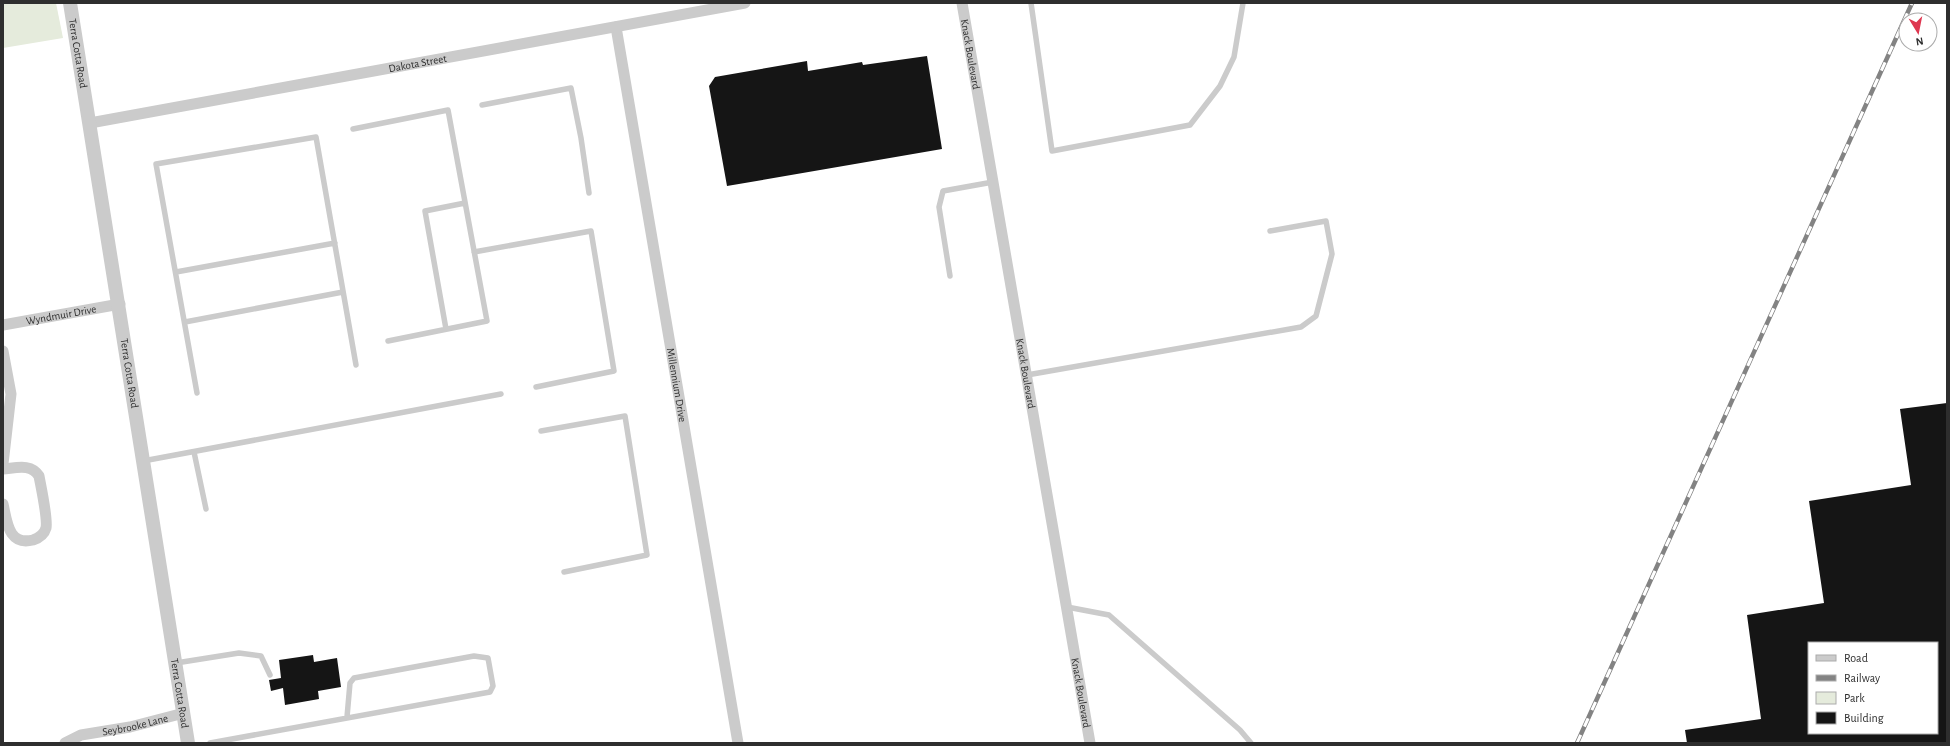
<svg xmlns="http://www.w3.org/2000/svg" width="1950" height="746" viewBox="0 0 1950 746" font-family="'Alegreya Sans',sans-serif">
	<rect width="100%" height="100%" fill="#fff"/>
	<path fill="#e5ebdc" d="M 3,3 L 56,3 L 63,38 L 3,48 Z"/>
	<path fill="#151515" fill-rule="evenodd" d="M 927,56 L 942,149 L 727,186 L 709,86 L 715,77 L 807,61 L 808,71 L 862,62 L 863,65 Z
		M 1947,403 L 1947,743 L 1687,743 L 1685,730 L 1761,719 L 1747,615 L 1824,603 L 1809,501 L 1911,485 L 1900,409 ZM 1809,643 L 1937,643 L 1937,733 L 1809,733 Z
		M 313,655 L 314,662 L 337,658 L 341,687 L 318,691 L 319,699 L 285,705 L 283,688 L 271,691 L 269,680 L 281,678 L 279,660 Z"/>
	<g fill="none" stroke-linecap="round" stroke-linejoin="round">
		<path stroke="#cbcbcb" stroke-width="5.5" d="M 1031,3 L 1052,151 L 1190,125 L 1220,86 L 1234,57 L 1243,3
			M 482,105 L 571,88 L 581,138 L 589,193
			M 353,129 L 448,110 L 487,321 L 388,341
			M 474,252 L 591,231 L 614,371 L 536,387
			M 176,272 L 335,243
			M 950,276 L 939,207 L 943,191 L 993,182
			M 185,322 L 343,292
			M 446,329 L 425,211 L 465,203
			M 1027,375 L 1301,327 L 1316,316 L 1332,254 L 1326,221 L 1270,231
			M 197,393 L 156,164 L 316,137 L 356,365
			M 541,431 L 625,416 L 647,555 L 564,572
			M 194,452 L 206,509
			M 143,461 L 501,394
			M 1067,607 L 1109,615 L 1240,730 L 1251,743
			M 176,663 L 239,653 L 261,656 L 270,675
			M 210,743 L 490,692 L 493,686 L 488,658 L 474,656 L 354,678 L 350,683 L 347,717"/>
		<g stroke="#cbcbcb" stroke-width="11">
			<path id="s1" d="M 962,3 L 1090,743"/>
			<path id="s2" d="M 616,27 L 738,743"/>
			<path id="s3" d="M 90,123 L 745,3"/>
			<path id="s4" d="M 3,325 L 120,304"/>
			<path d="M 3,351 L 11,394 L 3,464"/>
			<path d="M 3,469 C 16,468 31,463 39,476 C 41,487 48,519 46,528 C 44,535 39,538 33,540 C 8,546 7,521 3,504"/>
			<path id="s5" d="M 65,743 L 81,735 L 130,727 L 184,713"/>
		</g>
		<path stroke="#cbcbcb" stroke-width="14" id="s6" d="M 70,3 C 111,249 149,496 188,743"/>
		<defs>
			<path id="rail" d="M 1577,743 L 1912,3"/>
		</defs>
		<use href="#rail" stroke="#838383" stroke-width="4.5"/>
		<use href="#rail" stroke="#fff" stroke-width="3" stroke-dasharray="9" stroke-linecap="butt"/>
	</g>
	<g text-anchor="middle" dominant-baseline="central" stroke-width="4" stroke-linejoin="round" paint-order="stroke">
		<g font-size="11" fill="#2e2e2e" stroke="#fff">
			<text stroke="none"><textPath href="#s6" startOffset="51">Terra Cotta Road</textPath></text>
			<text stroke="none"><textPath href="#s1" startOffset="52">Knack Boulevard</textPath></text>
			<text stroke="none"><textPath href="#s3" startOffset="333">Dakota Street</textPath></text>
			<text stroke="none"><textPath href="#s4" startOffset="59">Wyndmuir Drive</textPath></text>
			<text stroke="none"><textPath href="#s6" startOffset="375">Terra Cotta Road</textPath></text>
			<text stroke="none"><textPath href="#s1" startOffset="376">Knack Boulevard</textPath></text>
			<text stroke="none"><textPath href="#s2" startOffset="363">Millennium Drive</textPath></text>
			<text stroke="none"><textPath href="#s1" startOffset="700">Knack Boulevard</textPath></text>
			<text stroke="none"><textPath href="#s6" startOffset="699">Terra Cotta Road</textPath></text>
			<text stroke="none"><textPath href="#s5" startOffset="73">Seybrooke Lane</textPath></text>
		</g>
	</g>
	<rect width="1950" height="746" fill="none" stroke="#2e2e2e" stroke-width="8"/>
	<rect x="1808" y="642" width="130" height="92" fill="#ffffff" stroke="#ababab"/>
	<rect x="1816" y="655" width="20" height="6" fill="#cbcbcb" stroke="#ababab"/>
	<text x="1844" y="662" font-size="12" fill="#2e2e2e">Road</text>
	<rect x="1816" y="675" width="20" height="6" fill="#838383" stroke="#ababab"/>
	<text x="1844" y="682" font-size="12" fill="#2e2e2e">Railway</text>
	<rect x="1816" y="692" width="20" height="12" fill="#e5ebdc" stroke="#ababab"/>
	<text x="1844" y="702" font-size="12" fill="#2e2e2e">Park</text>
	<rect x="1816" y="712" width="20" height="12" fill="#151515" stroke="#ababab"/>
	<text x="1844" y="722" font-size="12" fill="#2e2e2e">Building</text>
	<g transform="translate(1918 32) rotate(170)"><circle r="19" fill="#ffffff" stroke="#ababab"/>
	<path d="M0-3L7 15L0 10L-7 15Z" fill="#de3750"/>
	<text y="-6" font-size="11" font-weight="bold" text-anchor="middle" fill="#2e2e2e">N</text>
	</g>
</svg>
